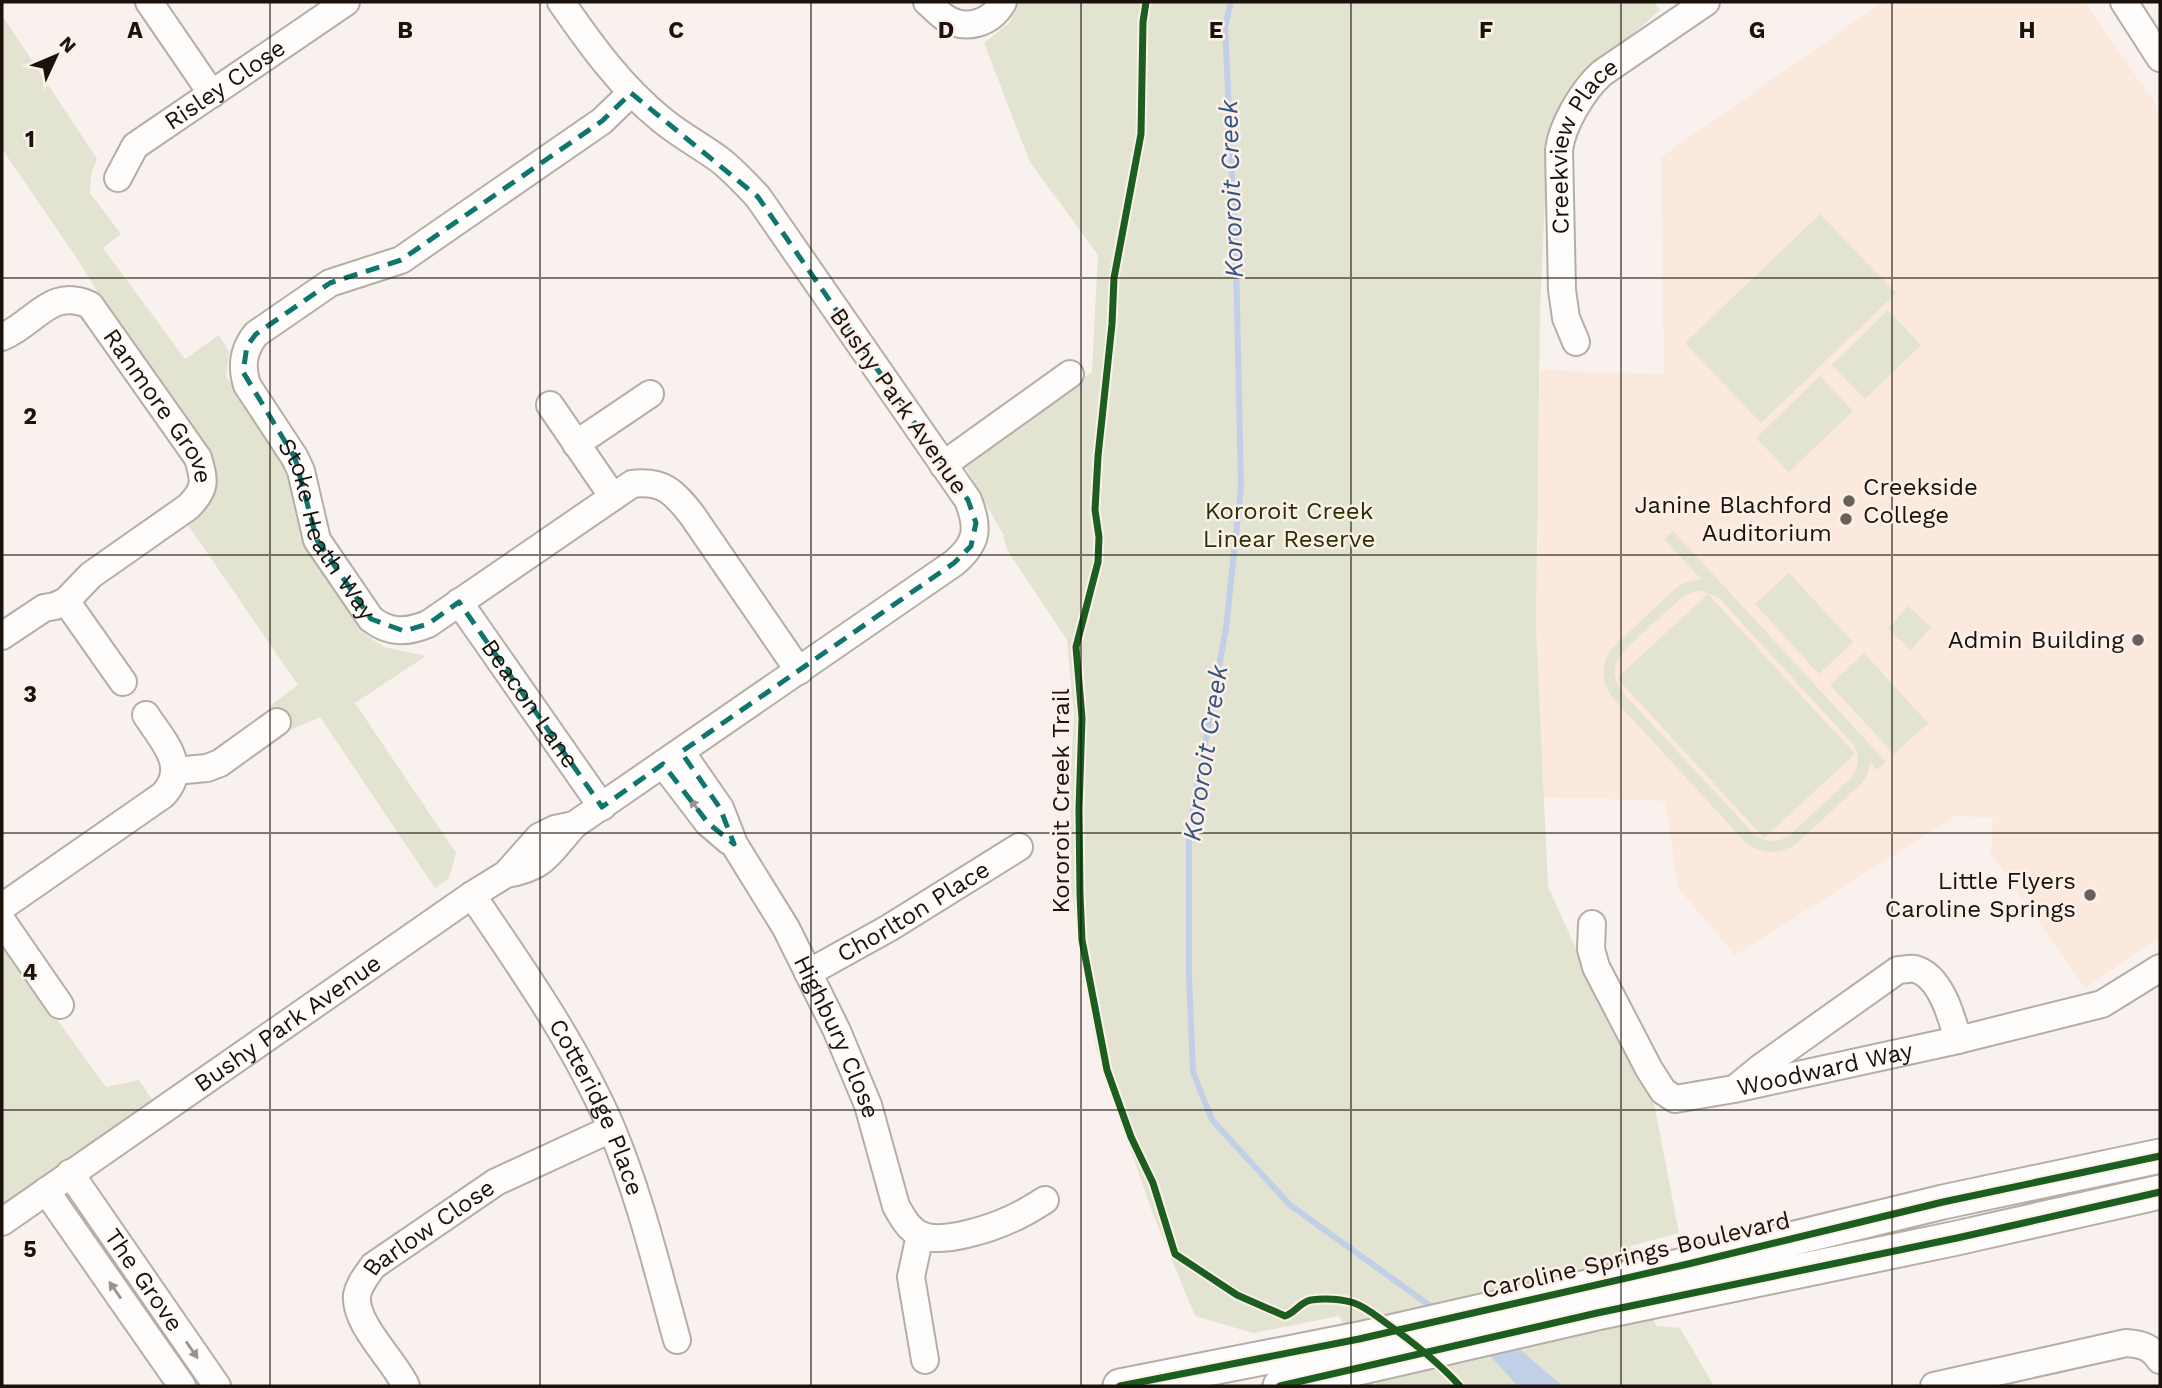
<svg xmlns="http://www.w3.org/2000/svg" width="2162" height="1388" viewBox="0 0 2162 1388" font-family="'Work Sans',sans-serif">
	<rect width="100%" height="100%" fill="#f8f1ed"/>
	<path fill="#fce9dd" d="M 1883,2 L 2085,2 L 2160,111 L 2160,937 L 2085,988 L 1991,854 L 1993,818 L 1956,816 L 1735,955 L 1678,888 L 1665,801 L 1544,797 L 1536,627 L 1540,370 L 1664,374 L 1661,157 Z"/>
	<path fill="#e2e3d1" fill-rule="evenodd" d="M 1020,2 L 1654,2 L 1660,10 L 1580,81 L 1547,153 L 1540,311 L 1536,627 L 1548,887 L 1622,1050 L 1654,1103 L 1679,1233 L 1630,1246 L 1656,1326 L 1680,1328 L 1714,1386 L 1378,1386 L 1339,1316 L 1253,1333 L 1195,1316 L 1153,1214 L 1097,1052 L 1071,887 L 1070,787 L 1074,714 L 1067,640 L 1007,550 L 1003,534 L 964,465 L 1092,372 L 1098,255 L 1030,162 L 984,43 L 1009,23 Z
		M 2,15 L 97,159 L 91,174 L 90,193 L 121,234 L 103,248 L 185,359 L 219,335 L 229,352 L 226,376 L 284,466 L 310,554 L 366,635 L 384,647 L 426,656 L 355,703 L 456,853 L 449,878 L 435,888 L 320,717 L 288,731 L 270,706 L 298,685 L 186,522 L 211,492 L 105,304 L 76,257 L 2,149 Z
		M 1820,214 L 1896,293 L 1761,423 L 1685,343 Z
		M 1888,310 L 1921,345 L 1865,399 L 1832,365 Z
		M 1820,376 L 1853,411 L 1789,472 L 1756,438 Z
		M 1673,531 L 1886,762 L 1877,770 L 1870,762 L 1867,775 L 1862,783 L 1795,845 C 1778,854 1763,854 1747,844 L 1613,698 C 1600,681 1601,666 1612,648 L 1677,587 L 1686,582 L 1701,579 L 1664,539 ZM 1702,591 L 1719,598 L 1854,745 C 1859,757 1859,764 1853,776 L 1789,836 C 1777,842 1767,843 1755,835 L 1622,692 C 1616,682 1612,672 1617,661 C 1623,648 1671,608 1684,596 L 1693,592 Z
		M 1789,573 L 1853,642 L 1819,674 L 1755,604 Z
		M 1708,594 L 1855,754 L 1764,838 L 1617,678 Z
		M 1908,606 L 1931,627 L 1911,650 L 1888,629 Z
		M 1864,653 L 1928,723 L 1894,754 L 1830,685 Z
		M 2,944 L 106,1087 L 139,1080 L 154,1102 L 2,1205 Z"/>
	<path fill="#c1d0e7" d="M 1495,1328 L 1554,1379 L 1564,1386 L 1518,1386 L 1482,1347 Z"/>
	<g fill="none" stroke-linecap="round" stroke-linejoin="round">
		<path stroke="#c1d0e7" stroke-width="6" d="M 1231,2 L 1225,27 L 1236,261 L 1241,488 L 1226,628 L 1189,831 L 1189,976 L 1193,1072 L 1212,1120 L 1290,1205 L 1436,1310"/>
		<defs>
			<g id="minor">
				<path d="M 149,2 L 212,94"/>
				<path d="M 927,2 C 933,7 938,13 944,17 C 966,32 991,23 1003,2"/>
				<path d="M 2124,2 L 2160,58"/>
				<path id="s1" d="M 631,93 L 602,121 L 401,260 L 330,283 L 256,334 C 243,350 241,366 247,385 L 295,458 L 301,471 L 317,540 L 371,619 C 389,633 406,633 428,624 L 632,484 C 663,480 674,492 692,515 L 799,671"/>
				<path id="s2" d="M 118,178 L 135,146 L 346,2"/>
				<path id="s3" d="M 2,337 C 36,323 50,287 90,305 L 198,458 C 205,482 206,489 188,507 L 91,575 L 66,601 L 55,606 L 44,608 L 2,636"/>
				<path id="s4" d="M 1576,342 L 1566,318 L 1562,290 L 1559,150 C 1562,125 1583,90 1602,73 L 1706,2"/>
				<path d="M 550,405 L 613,497"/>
				<path d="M 576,444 L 650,394"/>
				<path d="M 943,465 L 1070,374"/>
				<path d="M 66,601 L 123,682"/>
				<path id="s5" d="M 459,602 L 602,807"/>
				<path id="s6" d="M 681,752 L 720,808 L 734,844 L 786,928 L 837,1031 L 868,1105 L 896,1206 C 902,1217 909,1230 921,1235 C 941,1245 992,1228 1011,1219 C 1023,1214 1034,1207 1045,1200"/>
				<path d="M 663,764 L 708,823 L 729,841"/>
				<path d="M 175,771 L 207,768 L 220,763 L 277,722"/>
				<path d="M 506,874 C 545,868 549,853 574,825 L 954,563 C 978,543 979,528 968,500 L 758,197 C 746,184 734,171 720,160 C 701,146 680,135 662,120 C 621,87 591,45 561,2"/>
				<path id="s7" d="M 472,895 C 523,970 575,1044 611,1127 C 640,1196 657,1268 677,1340"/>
				<path d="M 2,907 L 163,795 C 190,767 162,740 146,715"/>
				<path d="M 2,921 L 60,1005"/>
				<path id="s8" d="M 1592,924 L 1591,949 L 1596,967 L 1649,1069 L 1663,1091 L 1675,1099 L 1734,1089 L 1958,1040 L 2102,1004 L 2160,968"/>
				<path id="s9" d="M 808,973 L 889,928 L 1019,847"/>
				<path d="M 1738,1086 L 1760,1068 L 1898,970 C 1903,970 1911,968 1915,969 C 1941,976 1952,1018 1958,1040"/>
				<path id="s10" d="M 70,1173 L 217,1386"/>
				<path d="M 46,1191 L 182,1386"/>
				<path id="s11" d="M 2,1222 L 472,895 L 506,874 L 539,837 L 555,829 L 574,825"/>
				<path d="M 920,1235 L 911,1277 L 925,1360"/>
				<path id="s12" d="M 406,1386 C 394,1360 354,1324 357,1295 C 359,1284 367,1275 373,1266 L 496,1182 L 611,1129"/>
				<path d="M 1934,1386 L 2126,1343 C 2142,1344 2151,1347 2160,1360"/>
			</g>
			<path id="major" d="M 1120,1386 L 1359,1339 L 1688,1264 L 1943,1202 L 2160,1156
				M 1280,1386 L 1597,1313 L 1957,1238 L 2160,1192"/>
		</defs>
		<use href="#minor" stroke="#b5ada8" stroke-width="30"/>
		<use href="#major" stroke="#b5ada8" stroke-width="37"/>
		<use href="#minor" stroke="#fefdfc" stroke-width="26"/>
		<use href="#major" stroke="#fefdfc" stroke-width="33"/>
		<defs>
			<path id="cycleway" d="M 1146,2 L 1143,22 L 1141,134 L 1114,278 L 1112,324 L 1098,456 L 1095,510 L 1099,537 L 1098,562 L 1076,647 L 1082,718 L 1079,809 L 1080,894 L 1082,940 L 1107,1070 L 1131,1137 L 1153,1183 L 1175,1254 L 1237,1295 L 1285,1316 C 1295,1313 1300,1302 1311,1300 C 1324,1298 1342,1299 1354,1303 C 1366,1307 1376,1316 1386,1323 C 1413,1342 1438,1362 1460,1386
				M 1120,1386 L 1359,1339 L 1688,1264 L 1943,1202 L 2160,1156
				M 1280,1386 L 1597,1313 L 1957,1238 L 2160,1192"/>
		</defs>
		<use href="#cycleway" stroke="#fcf0e9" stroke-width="11"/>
		<use href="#cycleway" stroke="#1b5e20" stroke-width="7"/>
	</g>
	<defs><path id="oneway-solid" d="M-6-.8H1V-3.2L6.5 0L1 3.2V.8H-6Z" transform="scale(1.75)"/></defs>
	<g fill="#989390">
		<use href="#oneway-solid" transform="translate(696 807) rotate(-127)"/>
		<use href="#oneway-solid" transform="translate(115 1290) rotate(-125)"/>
		<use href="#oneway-solid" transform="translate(192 1350) rotate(55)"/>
	</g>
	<path fill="none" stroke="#0f766e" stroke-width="5" stroke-dasharray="14 9" stroke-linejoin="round" d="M 631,93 L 758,197 L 968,500 L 976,523 L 971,546 L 954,563 L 681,752 L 720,808 L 734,844 L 708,823 L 663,764 L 602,807 L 459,602 L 428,624 L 404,631 L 371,619 L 317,540 L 295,458 L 243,372 L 247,346 L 256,334 L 330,283 L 401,260 L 602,121 Z"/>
	<path fill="none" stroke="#1b120b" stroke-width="2" stroke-opacity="0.55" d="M 270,2 L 270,1386M 540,2 L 540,1386M 811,2 L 811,1386M 1081,2 L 1081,1386M 1351,2 L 1351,1386M 1621,2 L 1621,1386M 1892,2 L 1892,1386M 2,278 L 2160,278M 2,555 L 2160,555M 2,833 L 2160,833M 2,1110 L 2160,1110"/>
	<g fill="#68605a" stroke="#fcf0e9" stroke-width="2.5">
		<circle cx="1849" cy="501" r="7"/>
		<circle cx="1846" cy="519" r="7"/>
		<circle cx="2138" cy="640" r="7"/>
		<circle cx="2090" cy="895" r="7"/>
	</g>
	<g text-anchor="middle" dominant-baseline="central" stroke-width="5" stroke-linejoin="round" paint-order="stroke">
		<g font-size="24" fill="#1b120b" stroke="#fcf0e9">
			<text stroke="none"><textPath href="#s2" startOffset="145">Risley Close</textPath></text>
			<text stroke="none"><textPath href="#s4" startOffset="205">Creekview Place</textPath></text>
			<text transform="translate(899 401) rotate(55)">Bushy Park Avenue</text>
			<text stroke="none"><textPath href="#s3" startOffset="222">Ranmore Grove</textPath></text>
			<text stroke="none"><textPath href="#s1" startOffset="670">Stoke Heath Way</textPath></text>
			<text stroke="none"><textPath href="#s5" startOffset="124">Beacon Lane</textPath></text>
			<text transform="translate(1061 801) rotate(-90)">Kororoit Creek Trail</text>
			<text stroke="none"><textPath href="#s9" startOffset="122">Chorlton Place</textPath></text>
			<text stroke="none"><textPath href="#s11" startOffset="348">Bushy Park Avenue</textPath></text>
			<text stroke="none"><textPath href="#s6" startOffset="326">Highbury Close</textPath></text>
			<text stroke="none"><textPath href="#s8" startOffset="352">Woodward Way</textPath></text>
			<text stroke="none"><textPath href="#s7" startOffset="247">Cotteridge Place</textPath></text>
			<text stroke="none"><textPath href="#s12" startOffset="206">Barlow Close</textPath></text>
			<text transform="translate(1636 1255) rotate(-13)">Caroline Springs Boulevard</text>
			<text stroke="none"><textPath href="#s10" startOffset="130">The Grove</textPath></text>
		</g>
		<g font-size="24" fill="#1b120b" stroke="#fcf0e9" text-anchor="end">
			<text x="1863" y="487" text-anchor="start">Creekside<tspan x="1863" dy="28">College</tspan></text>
			<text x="1832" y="505">Janine Blachford<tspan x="1832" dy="28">Auditorium</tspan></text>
			<text x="2124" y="640">Admin Building</text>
			<text x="2076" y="881">Little Flyers<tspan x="2076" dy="28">Caroline Springs</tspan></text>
		</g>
		<g font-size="24" fill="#293101" stroke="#fcf0e9">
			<text x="1289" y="511">Kororoit Creek<tspan x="1289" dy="28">Linear Reserve</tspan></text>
		</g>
		<g font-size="26" font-style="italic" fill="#325583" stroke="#fcf0e9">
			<text transform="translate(1231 189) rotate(-92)">Kororoit Creek</text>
			<text transform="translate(1205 753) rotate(-81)">Kororoit Creek</text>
		</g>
	</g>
	<g font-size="23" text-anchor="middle" font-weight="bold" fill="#1b120b" stroke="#fcf0e9" stroke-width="5" stroke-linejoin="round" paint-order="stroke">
		<text x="135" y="38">A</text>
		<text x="405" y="38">B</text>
		<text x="676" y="38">C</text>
		<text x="946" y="38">D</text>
		<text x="1216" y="38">E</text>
		<text x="1486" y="38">F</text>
		<text x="1757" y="38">G</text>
		<text x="2027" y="38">H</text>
		<text x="30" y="147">1</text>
		<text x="30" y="424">2</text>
		<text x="30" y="702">3</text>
		<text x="30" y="980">4</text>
		<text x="30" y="1257">5</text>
	</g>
	<rect width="2162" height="1388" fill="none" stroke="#1b120b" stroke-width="7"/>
	<g transform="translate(56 56) rotate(46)" stroke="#fcf0e9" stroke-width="5" paint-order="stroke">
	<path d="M0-5L12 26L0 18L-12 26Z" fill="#1b120b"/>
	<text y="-10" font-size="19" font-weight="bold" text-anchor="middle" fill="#1b120b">N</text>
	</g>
</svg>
